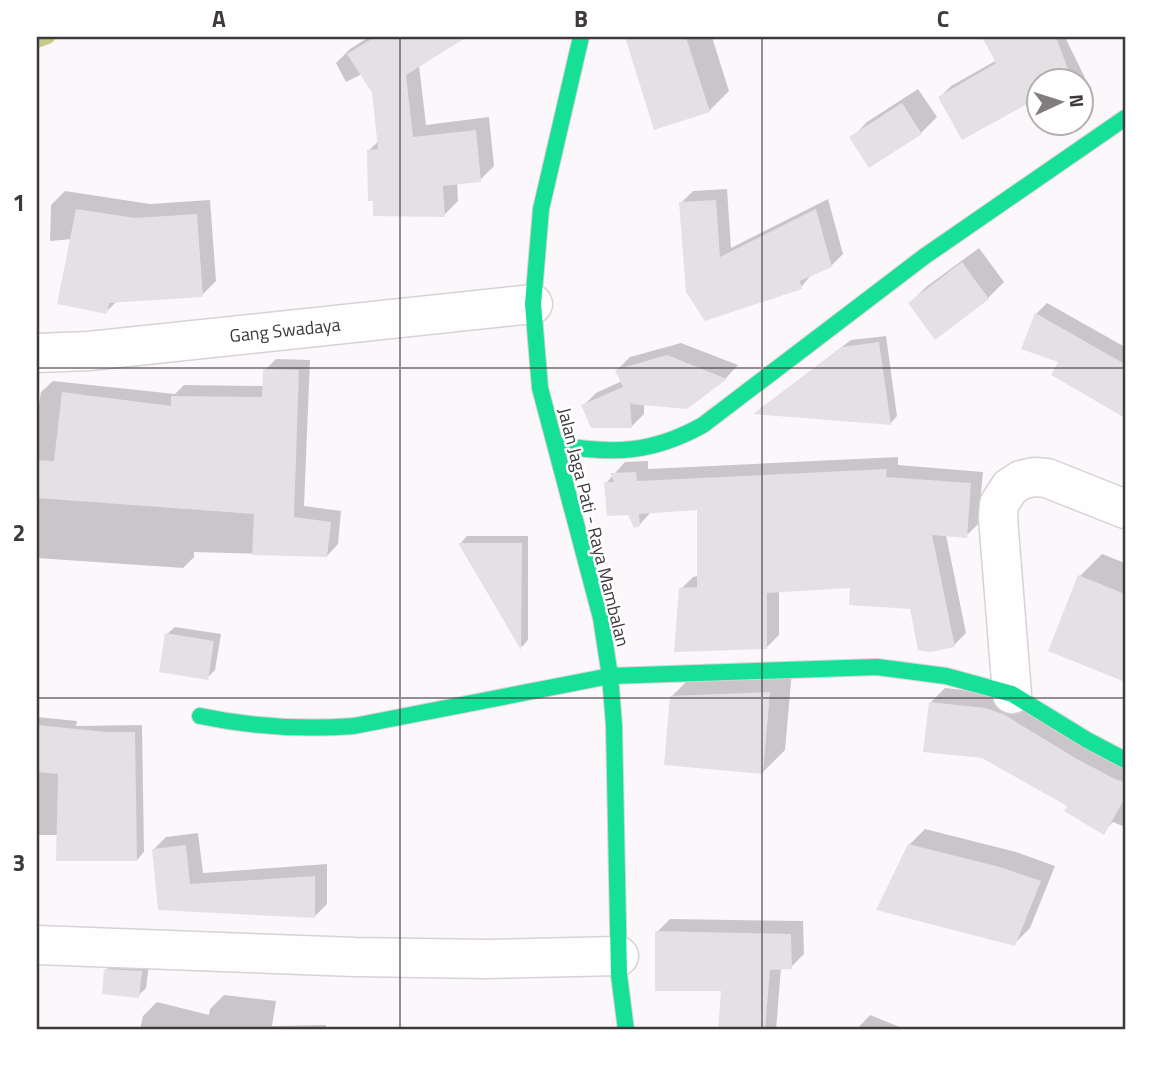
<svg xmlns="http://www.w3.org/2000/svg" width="1162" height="1067" viewBox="0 0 1162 1067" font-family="'Titillium Web',sans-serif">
	<rect width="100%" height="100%" fill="#fcf7fb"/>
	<path fill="#0003" d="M 369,37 L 441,37 L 445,43 L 419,65 L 426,125 L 489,117 L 494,166 L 480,180 L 457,182 L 458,201 L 444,215 L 369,150 L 379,141 L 373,92 L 362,74 L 346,82 L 336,63 L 350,49 Z
		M 626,37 L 712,37 L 729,91 L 709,111 L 629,44 Z
		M 984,37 L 1065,37 L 1087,82 L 1082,88 L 1082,80 L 1040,80 L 1040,97 L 1039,96 L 940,97 L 951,86 L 997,60 Z
		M 918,89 L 937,117 L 921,133 L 852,138 L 867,122 Z
		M 727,189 L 731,248 L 828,199 L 843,254 L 831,266 L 812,274 L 801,287 L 706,319 L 681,203 L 693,191 Z
		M 65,191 L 150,204 L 210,200 L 216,281 L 202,295 L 117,301 L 106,312 L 72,239 L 50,241 L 51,205 Z
		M 979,248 L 1004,282 L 988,298 L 935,337 L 910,303 L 926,287 Z
		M 1047,303 L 1125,347 L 1125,407 L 1120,413 L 1061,362 L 1036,314 Z
		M 886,336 L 897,416 L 890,424 L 763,407 L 851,340 Z
		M 681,343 L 738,365 L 726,378 L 687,407 L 644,403 L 644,414 L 631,427 L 583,406 L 596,393 L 622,381 L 617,370 L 630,357 Z
		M 276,359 L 310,360 L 304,506 L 341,511 L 338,544 L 327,556 L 194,552 L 194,557 L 183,568 L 37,558 L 37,416 L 41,392 L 53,381 L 175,394 L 184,385 L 265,386 L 265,370 Z
		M 898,457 L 898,465 L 983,472 L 978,524 L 966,536 L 946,535 L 966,633 L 954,645 L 911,607 L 852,586 L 779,591 L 779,635 L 767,647 L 681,589 L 693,577 L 699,576 L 699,508 L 652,511 L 640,524 L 606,483 L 625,462 L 648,461 L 648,469 Z
		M 467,536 L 528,536 L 528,640 L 522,647 L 460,544 Z
		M 1102,554 L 1125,563 L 1125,680 L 1051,650 L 1080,576 Z
		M 175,627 L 221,634 L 215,670 L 207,678 L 167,634 Z
		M 792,671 L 785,750 L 763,772 L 671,697 L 694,674 Z
		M 945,688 L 999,694 L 1125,764 L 1125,827 L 1113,822 L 1103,832 L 931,702 Z
		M 37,717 L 77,721 L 76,726 L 142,725 L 144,852 L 137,860 L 59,835 L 37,835 Z
		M 925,829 L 1016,852 L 1055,866 L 1030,928 L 1014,944 L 909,845 Z
		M 198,833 L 203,873 L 327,864 L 327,904 L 314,917 L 160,908 L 154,849 L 166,837 Z
		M 670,919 L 803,921 L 804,954 L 791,967 L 781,968 L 776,1030 L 720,1030 L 723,990 L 657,932 Z
		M 113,963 L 149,964 L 146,988 L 138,996 L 106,970 Z
		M 224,995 L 276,1001 L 272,1026 L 326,1025 L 326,1030 L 140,1030 L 143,1016 L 157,1002 L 209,1015 L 210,1009 Z
		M 870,1015 L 907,1030 L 856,1030 Z"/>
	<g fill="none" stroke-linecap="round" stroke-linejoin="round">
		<path stroke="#c8ca89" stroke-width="14" d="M 37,41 L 48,37"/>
	</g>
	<path fill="#e5e0e4" d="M 375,37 L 467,37 L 406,75 L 413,137 L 476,130 L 481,182 L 443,186 L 445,217 L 373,216 L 373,201 L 368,201 L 367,150 L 378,149 L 372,93 L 347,54 Z
		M 625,37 L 686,37 L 710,112 L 654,130 Z
		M 982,37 L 1056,37 L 1072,80 L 1040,80 L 1040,97 L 962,140 L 938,97 L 996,63 Z
		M 902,103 L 922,134 L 869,168 L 849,137 Z
		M 716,200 L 720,257 L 816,209 L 832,267 L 800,281 L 802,289 L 705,321 L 686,292 L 679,202 Z
		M 76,209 L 135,218 L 197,214 L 203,297 L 109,303 L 107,314 L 57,304 Z
		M 962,262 L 989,299 L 935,340 L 908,303 Z
		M 1035,313 L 1125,364 L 1125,418 L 1051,375 L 1058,362 L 1021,349 Z
		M 879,342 L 891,425 L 753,414 L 842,347 Z
		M 667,355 L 727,379 L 687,409 L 631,404 L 630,401 L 632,428 L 591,428 L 581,405 L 623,387 L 615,370 Z
		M 263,369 L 299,370 L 294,517 L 331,522 L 327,557 L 252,555 L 254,514 L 37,498 L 37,460 L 54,461 L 62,392 L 171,406 L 171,396 L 262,397 Z
		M 887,469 L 886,477 L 971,483 L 967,538 L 932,535 L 955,647 L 930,652 L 918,650 L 910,609 L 849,605 L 850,588 L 767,593 L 767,649 L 674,652 L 679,588 L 697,587 L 697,510 L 639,514 L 640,526 L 634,528 L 628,515 L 607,516 L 604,482 L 614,482 L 610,473 L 636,472 L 637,481 Z
		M 458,543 L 522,543 L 521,650 Z
		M 1078,575 L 1125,594 L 1125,682 L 1048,651 Z
		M 165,633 L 214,641 L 208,680 L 159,672 Z
		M 770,692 L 763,774 L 664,765 L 670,696 Z
		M 929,702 L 985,708 L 1003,714 L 1077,759 L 1115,779 L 1125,782 L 1125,798 L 1104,835 L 1064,811 L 1067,806 L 982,758 L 923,752 Z
		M 37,725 L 106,732 L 135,732 L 137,861 L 56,861 L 58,774 L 37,772 Z
		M 908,844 L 1000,867 L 1041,881 L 1015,946 L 876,910 Z
		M 186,845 L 190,884 L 315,876 L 315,918 L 158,910 L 152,849 Z
		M 655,931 L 791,934 L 792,969 L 770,970 L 765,1030 L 718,1030 L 721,991 L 655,991 Z
		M 104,969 L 142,971 L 139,998 L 102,994 Z"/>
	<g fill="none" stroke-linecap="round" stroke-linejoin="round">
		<defs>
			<path id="street" d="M 37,353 L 89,351 L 533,304
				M 1012,694 L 998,518 L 999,504 L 1010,487 L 1021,480 L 1034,477 L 1047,478 L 1125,509
				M 37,945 L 355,957 L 487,959 L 619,956"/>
			<path id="fast" d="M 581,37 L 541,209 L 533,304 L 540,388 L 601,618 L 610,676 L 614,725 L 619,975 L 626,1030
				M 555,445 C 613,454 651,454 703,425 L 925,256 L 1125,118
				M 200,716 C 252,727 301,730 354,726 L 610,676 L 877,667 L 946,676 L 1012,694 L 1087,740 L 1125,760"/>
		</defs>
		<use href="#street" stroke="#d6d2d6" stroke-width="41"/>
		<use href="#fast" stroke="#d6d2d6" stroke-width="18"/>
		<use href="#street" stroke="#fffefe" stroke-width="38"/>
		<use href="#fast" stroke="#16e098" stroke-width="16"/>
	</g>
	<path fill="none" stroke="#3e393d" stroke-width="2" stroke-opacity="0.55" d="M 400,37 L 400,1030M 762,37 L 762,1030M 37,368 L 1125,368M 37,698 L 1125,698"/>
	<g text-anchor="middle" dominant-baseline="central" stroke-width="5" stroke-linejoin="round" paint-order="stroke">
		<g font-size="18" fill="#3e393d" stroke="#fff">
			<text transform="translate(285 330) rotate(-6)">Gang Swadaya</text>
			<text transform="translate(594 527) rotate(76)">Jalan Jaga Pati - Raya Mambalan</text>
		</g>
	</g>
	<rect width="1162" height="1067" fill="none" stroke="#ffffff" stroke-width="77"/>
	<g transform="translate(1060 102) rotate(86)"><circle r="33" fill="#ffffff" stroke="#b2b0b1" stroke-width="2"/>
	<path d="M0-5L12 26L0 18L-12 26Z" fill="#807c80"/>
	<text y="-10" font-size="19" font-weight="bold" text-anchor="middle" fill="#3e393d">N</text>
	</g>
	<rect x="38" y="38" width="1086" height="990" fill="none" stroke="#3e393d" stroke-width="2.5"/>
	<g font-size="23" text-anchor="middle" font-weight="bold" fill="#3e393d">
		<text x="219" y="27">A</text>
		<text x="581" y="27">B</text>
		<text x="943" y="27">C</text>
		<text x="19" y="211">1</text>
		<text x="19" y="541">2</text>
		<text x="19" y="871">3</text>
	</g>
</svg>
